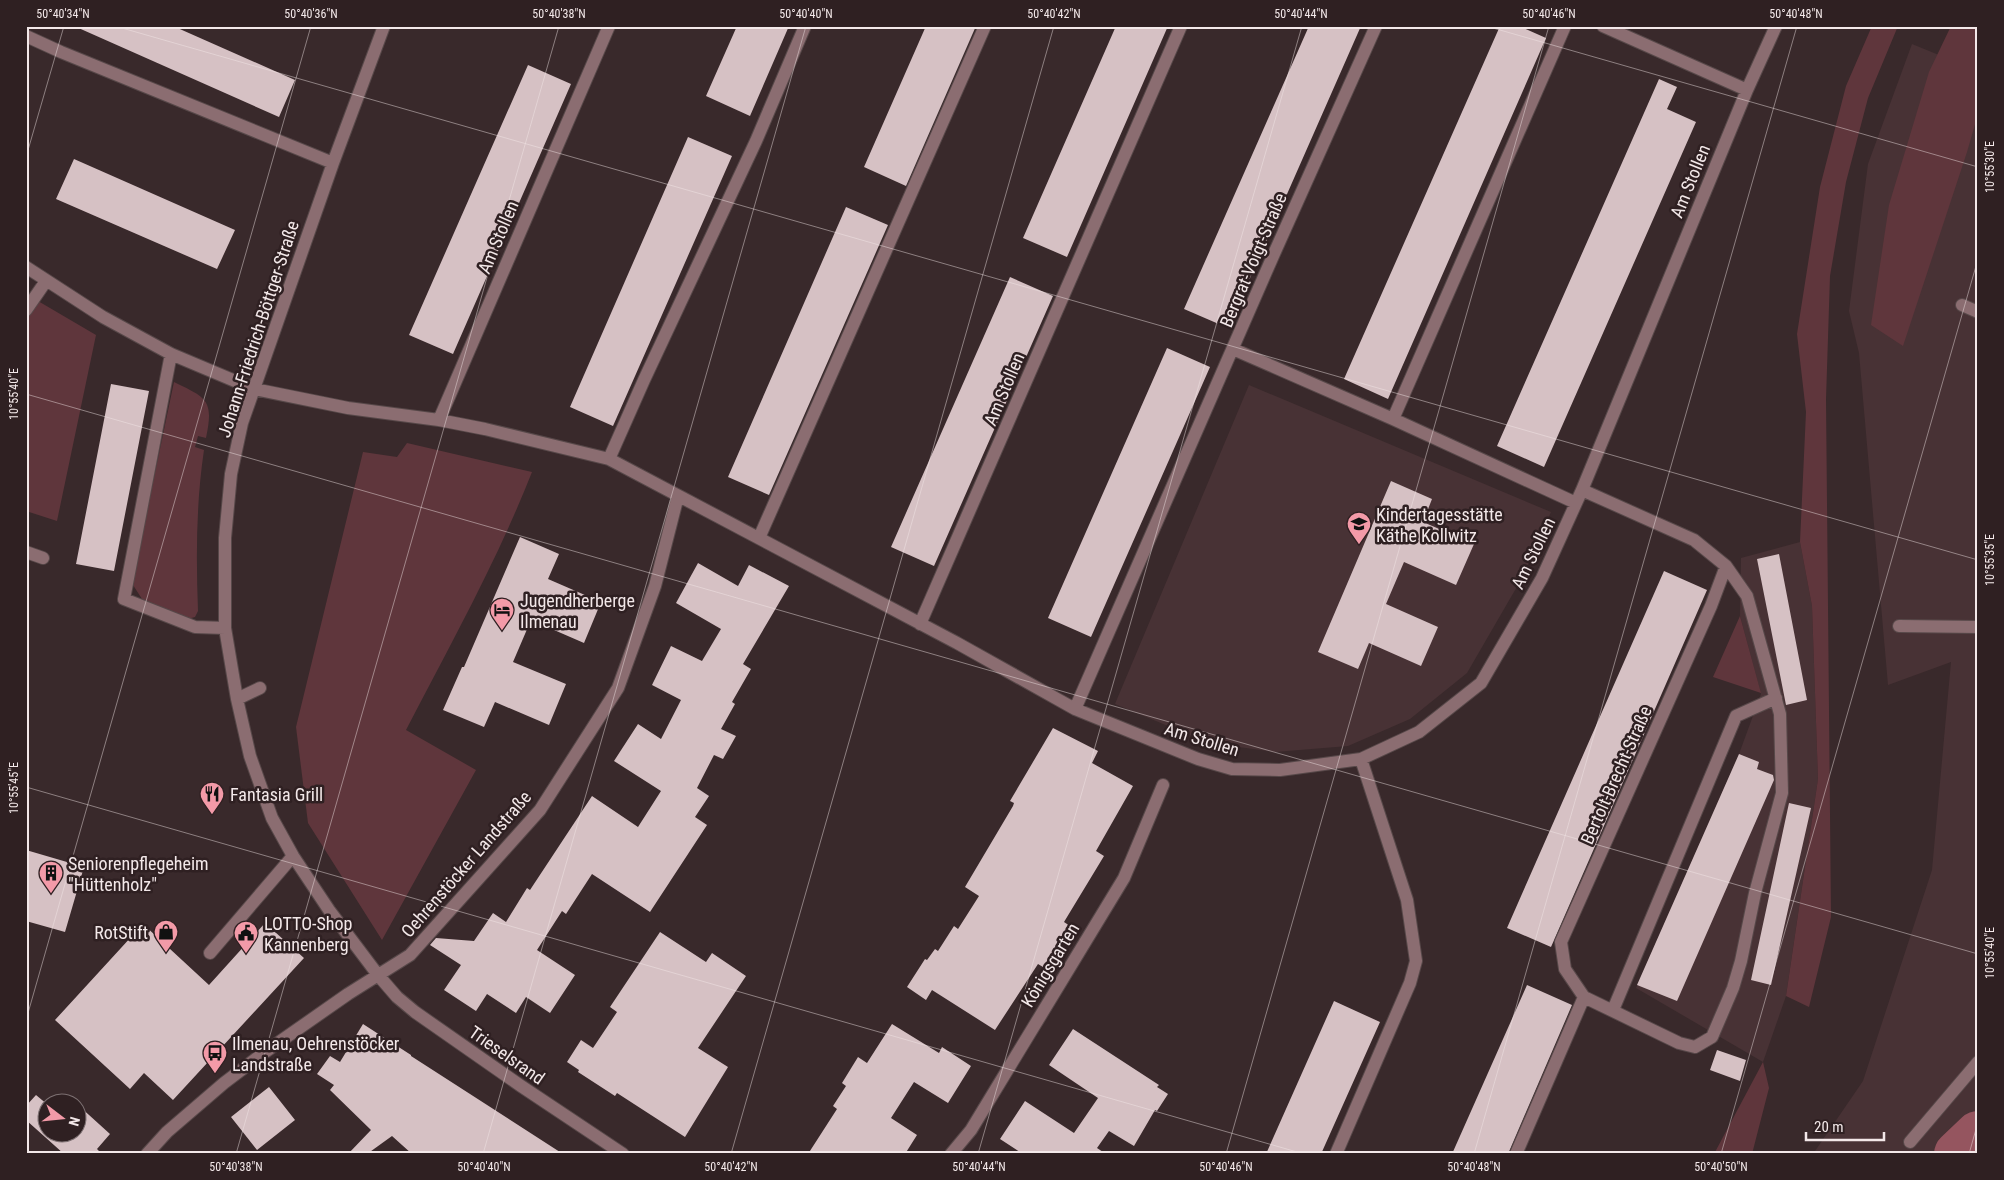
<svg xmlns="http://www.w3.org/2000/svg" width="2004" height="1180" viewBox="0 0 2004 1180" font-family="'Roboto Condensed',sans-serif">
	<rect width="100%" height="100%" fill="#39292b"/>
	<path fill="#483235" d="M 1912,44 L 1978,71 L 1978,1154 L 1813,1154 L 1863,1081 L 1932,870 L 1951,662 L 1888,685 L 1859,353 L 1849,311 L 1868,164 Z
		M 1249,385 L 1551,512 L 1522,578 L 1467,673 L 1410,719 L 1348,746 L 1275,752 L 1209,743 L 1115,704 Z
		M 1800,542 L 1812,606 L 1818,779 L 1786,996 L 1763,1062 L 1636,988 L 1739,754 L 1761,694 L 1740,616 L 1741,558 Z"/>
	<path fill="#5f363c" d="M 1872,26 L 1898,26 L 1868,98 L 1846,182 L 1830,276 L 1826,399 L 1831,917 L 1809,1007 L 1786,996 L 1818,779 L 1812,606 L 1800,542 L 1806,412 L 1797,334 L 1820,187 L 1846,86 Z
		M 1951,26 L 1978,26 L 1978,114 L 1967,152 L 1903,346 L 1871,325 L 1889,205 L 1929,72 Z
		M 38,301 L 96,335 L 57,521 L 26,511 L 26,318 Z
		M 174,382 C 207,398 214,400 206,438 L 198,436 L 195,447 L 204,450 C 196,504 196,557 198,611 L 195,617 L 188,619 L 142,599 L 133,585 L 134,573 Z
		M 407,443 L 532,472 C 497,561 450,645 406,730 L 476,770 L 382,940 L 308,823 L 296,727 L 363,452 L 397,457 Z
		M 1740,616 L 1761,693 L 1713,677 Z
		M 1763,1062 L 1769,1088 L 1752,1154 L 1714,1154 Z"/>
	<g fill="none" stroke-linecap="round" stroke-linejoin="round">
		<path stroke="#95555f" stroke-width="46" d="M 1957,1154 L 1978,1134"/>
	</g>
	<path fill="#d6c1c4" d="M 74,26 L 173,26 L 295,80 L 279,117 Z
		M 737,26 L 789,26 L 750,116 L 706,96 Z
		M 926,26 L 976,26 L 906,186 L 864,167 Z
		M 1116,26 L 1168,26 L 1067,257 L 1023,238 Z
		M 1309,26 L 1361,26 L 1228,328 L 1184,309 Z
		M 1500,26 L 1519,26 L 1546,38 L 1388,399 L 1344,379 Z
		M 528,65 L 571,84 L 453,354 L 409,335 Z
		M 1659,79 L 1677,87 L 1667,109 L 1696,122 L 1544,467 L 1497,446 Z
		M 688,137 L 732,156 L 613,426 L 570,407 Z
		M 74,159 L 235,230 L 217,269 L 56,199 Z
		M 846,207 L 888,225 L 769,495 L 728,477 Z
		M 1010,277 L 1053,296 L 934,566 L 891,547 Z
		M 1167,348 L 1210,367 L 1091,637 L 1048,618 Z
		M 111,384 L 149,391 L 114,571 L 76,564 Z
		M 1391,481 L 1432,499 L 1423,522 L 1474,544 L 1456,585 L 1404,562 L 1386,604 L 1438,627 L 1421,666 L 1369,643 L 1358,669 L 1318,652 Z
		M 520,537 L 559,554 L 548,579 L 601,602 L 584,643 L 531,620 L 513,662 L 566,684 L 549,725 L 495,702 L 484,727 L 443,710 L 462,667 L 464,667 Z
		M 1779,554 L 1807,700 L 1786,705 L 1757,559 Z
		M 698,563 L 738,586 L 749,565 L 789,586 L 743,664 L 751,669 L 732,702 L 735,704 L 721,729 L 736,736 L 723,759 L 714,755 L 697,788 L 709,796 L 695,817 L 707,825 L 650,912 L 592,874 L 566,914 L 562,911 L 537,950 L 575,975 L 550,1013 L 526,997 L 516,1013 L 487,994 L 476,1011 L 444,990 L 461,965 L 430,945 L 436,938 L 474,941 L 493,913 L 506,922 L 527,888 L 530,890 L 592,796 L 638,827 L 661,791 L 614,761 L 638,724 L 661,739 L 681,700 L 652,685 L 671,646 L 702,661 L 721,629 L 676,603 Z
		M 1664,571 L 1707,590 L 1551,947 L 1507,928 Z
		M 1053,728 L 1098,751 L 1092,763 L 1133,786 L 1096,851 L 1104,856 L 1064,922 L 1070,926 L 1043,967 L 1038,964 L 995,1030 L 932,990 L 926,1000 L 907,987 L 925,959 L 927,960 L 935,949 L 938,951 L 954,926 L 958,929 L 979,896 L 965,887 L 1013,806 L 1014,803 L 1010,801 Z
		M 1739,754 L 1759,762 L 1757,769 L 1773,775 L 1774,780 L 1677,1001 L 1637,985 Z
		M 1789,803 L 1811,808 L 1771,985 L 1751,980 Z
		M 26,850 L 84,867 L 65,932 L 26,921 Z
		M 265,923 L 304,958 L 173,1100 L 144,1073 L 130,1089 L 55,1020 L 143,924 L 209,985 Z
		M 660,932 L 706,962 L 712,953 L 746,976 L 698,1048 L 728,1067 L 685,1137 L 617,1093 L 615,1096 L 578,1072 L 579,1070 L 567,1062 L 581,1040 L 593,1048 L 617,1012 L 610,1007 Z
		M 1527,985 L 1572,1005 L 1508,1154 L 1452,1154 Z
		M 1334,1001 L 1380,1022 L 1321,1154 L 1266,1154 Z
		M 363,1024 L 411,1055 L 411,1056 L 563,1154 L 412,1154 L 392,1136 L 367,1154 L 348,1154 L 371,1130 L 330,1090 L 334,1085 L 317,1074 L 330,1056 L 340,1062 Z
		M 892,1024 L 939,1053 L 942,1047 L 971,1066 L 948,1103 L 914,1082 L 891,1118 L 917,1135 L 905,1154 L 808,1154 L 837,1109 L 833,1106 L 846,1086 L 842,1083 L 858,1057 L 867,1063 Z
		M 1073,1029 L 1159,1085 L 1157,1087 L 1168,1094 L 1157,1111 L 1155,1110 L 1134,1146 L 1109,1131 L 1097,1148 L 1106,1154 L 1023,1154 L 1000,1139 L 1025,1101 L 1074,1133 L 1098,1098 L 1049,1065 Z
		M 1717,1050 L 1746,1060 L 1740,1081 L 1710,1070 Z
		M 269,1087 L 295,1120 L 257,1150 L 231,1117 Z
		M 36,1095 L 48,1105 L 48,1132 L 78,1132 L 78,1105 L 110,1134 L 97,1149 L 102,1154 L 64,1154 L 26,1120 L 26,1106 Z"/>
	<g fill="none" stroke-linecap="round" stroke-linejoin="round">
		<defs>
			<path id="minor" d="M 384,26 L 333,163 L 242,423 L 231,474 L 225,538 L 225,628 L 237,699 L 250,756 L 272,818 L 293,856 L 329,910 L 378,975 L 397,997 L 415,1012 L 521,1086 L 623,1154
				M 1603,26 L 1747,90
				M 26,36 L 61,52 L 333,163
				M 26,267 L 103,317 L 171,354 L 254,389 L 348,408 L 439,420 L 485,429 L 609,459 L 957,643 L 1075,709 L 1198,759 L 1232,769 L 1280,770 L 1361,759 L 1419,732 L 1481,683 L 1542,578 L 1582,490 L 1747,90 L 1776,26
				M 1962,305 L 1978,312
				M 26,310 L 46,281
				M 1233,349 L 1393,419 L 1576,503
				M 171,354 L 124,599 L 195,627 L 225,628
				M 1393,419 L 1565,26
				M 439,420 L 609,26
				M 609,459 L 644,380 L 756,141 L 805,26
				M 1582,490 L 1694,540 L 1726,566 L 1747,596 L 1780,714 L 1782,793 L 1755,893 L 1741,961 L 1733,988 L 1712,1037 L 1695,1047 L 1679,1043 L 1584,997
				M 759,538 L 985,26
				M 26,552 L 43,558
				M 920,624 L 1181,26
				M 1899,626 L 1978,627
				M 237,699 L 260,688
				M 1075,709 L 1273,256 L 1376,26
				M 210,953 L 293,856
				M 1613,1010 L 1736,716 L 1776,698
				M 1910,1142 L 1978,1062
				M 147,1154 L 167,1132 L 224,1083 L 265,1052 L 348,994 L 410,955 L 540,810 L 618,688 L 655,586 L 678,496
				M 951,1154 L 971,1130 L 1124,878 L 1163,785
				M 1336,1154 L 1410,983 L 1416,961 L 1407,900 L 1361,759
				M 1516,1154 L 1584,997 L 1565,969 L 1561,942 L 1711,606 L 1726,566"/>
		</defs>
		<use href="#minor" stroke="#574849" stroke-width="14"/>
		<use href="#minor" stroke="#8b6d71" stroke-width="12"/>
	</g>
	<path fill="none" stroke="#f3e8e9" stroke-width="1" stroke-opacity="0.45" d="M 115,26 L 1978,560M 1486,26 L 1978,167M 26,157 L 64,26M 26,394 L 1978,954M 26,787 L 1304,1154M 26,1020 L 311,26M 236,1154 L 559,26M 483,1154 L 806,26M 731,1154 L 1054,26M 978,1154 L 1302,26M 1226,1154 L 1549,26M 1474,1154 L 1797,26M 1721,1154 L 1978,259M 1969,1154 L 1978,1122"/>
	<defs>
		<symbol id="school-pin" viewBox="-11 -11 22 30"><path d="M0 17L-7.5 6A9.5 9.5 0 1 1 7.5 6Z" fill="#f39aa8" stroke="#2f2022"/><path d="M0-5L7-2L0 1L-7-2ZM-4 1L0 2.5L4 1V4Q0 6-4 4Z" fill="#111"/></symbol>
		<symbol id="hotel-pin" viewBox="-11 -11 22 30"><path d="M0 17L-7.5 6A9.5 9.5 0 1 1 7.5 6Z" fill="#f39aa8" stroke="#2f2022"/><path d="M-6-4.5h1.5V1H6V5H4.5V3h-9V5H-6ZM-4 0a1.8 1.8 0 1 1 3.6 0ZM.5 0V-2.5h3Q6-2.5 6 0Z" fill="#111"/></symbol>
		<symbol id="restaurant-pin" viewBox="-11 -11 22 30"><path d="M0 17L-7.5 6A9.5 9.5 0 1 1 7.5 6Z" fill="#f39aa8" stroke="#2f2022"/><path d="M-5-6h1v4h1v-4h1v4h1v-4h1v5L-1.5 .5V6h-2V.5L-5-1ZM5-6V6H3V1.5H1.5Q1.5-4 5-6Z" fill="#111"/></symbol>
		<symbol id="building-pin" viewBox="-11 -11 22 30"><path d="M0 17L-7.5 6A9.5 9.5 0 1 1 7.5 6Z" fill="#f39aa8" stroke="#2f2022"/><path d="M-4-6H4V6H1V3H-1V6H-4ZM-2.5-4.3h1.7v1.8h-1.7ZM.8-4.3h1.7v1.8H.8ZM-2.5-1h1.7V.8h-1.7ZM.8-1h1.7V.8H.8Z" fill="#111"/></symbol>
		<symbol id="shop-pin" viewBox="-11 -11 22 30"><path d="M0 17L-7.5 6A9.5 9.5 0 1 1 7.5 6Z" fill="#f39aa8" stroke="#2f2022"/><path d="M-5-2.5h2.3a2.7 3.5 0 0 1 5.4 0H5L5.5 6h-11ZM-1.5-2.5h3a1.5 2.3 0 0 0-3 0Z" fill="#111"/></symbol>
		<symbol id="civic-pin" viewBox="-11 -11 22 30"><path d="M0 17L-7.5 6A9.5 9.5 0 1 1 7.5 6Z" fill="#f39aa8" stroke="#2f2022"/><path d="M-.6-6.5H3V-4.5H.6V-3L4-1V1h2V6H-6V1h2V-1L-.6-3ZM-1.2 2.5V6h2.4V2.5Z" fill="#111"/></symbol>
		<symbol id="bus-pin" viewBox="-11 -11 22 30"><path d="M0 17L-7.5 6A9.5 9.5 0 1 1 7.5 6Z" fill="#f39aa8" stroke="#2f2022"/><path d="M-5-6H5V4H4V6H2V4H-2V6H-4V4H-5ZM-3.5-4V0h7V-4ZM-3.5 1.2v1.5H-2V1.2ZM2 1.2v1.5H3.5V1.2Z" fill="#111"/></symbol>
	</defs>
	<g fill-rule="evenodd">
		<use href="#school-pin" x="1345" y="510" width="28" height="38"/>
		<use href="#hotel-pin" x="488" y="596" width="28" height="38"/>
		<use href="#restaurant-pin" x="198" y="780" width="28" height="38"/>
		<use href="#building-pin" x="37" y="859" width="28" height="38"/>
		<use href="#shop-pin" x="152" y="918" width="28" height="38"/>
		<use href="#civic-pin" x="232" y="919" width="28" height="38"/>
		<use href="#bus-pin" x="201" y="1039" width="28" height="38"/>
	</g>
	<g text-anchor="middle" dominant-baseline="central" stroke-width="5" stroke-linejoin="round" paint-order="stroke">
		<g font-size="18" fill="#f3e8e9" stroke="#2f2022">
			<text transform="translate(1690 181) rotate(-68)">Am Stollen</text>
			<text transform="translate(498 237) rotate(-67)">Am Stollen</text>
			<text transform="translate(1253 260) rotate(-67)">Bergrat-Voigt-Straße</text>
			<text transform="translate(258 329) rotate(-72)">Johann-Friedrich-Böttger-Straße</text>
			<text transform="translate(1004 389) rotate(-67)">Am Stollen</text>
			<text transform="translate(1533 553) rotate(-64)">Am Stollen</text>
			<text transform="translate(1202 739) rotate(17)">Am Stollen</text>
			<text transform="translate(1616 775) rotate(-66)">Bertolt-Brecht-Straße</text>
			<text transform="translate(466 864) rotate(-49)">Oehrenstöcker Landstraße</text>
			<text transform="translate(1050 965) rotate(-59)">Königsgarten</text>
			<text transform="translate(507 1055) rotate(35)">Trieselsrand</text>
		</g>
		<g font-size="18" fill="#f3e8e9" stroke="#2f2022" text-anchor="start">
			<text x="1376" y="514">Kindertagesstätte<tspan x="1376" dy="21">Käthe Kollwitz</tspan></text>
			<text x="520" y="600">Jugendherberge<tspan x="520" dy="21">Ilmenau</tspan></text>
			<text x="230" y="794">Fantasia Grill</text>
			<text x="68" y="863">Seniorenpflegeheim<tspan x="68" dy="21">"Hüttenholz"</tspan></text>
			<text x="264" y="923">LOTTO-Shop<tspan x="264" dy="21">Kannenberg</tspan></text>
			<text x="148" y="932" text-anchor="end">RotStift</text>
			<text x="232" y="1043">Ilmenau, Oehrenstöcker<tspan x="232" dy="21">Landstraße</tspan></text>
		</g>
	</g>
	<rect width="2004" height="1180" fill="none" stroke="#2f2022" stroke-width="55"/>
	<g transform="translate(62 1118) rotate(106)"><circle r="24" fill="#2f2022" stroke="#7d7072"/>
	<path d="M0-4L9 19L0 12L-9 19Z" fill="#f39aa8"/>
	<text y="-8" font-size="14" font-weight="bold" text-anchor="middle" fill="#f3e8e9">N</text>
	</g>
	<path d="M1806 1132v8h78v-8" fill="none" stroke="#f3e8e9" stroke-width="2.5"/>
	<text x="1814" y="1132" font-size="15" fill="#f3e8e9" stroke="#2f2022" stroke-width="4" paint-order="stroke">20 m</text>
	<rect x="28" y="28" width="1948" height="1124" fill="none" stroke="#f3e8e9" stroke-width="2"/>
	<g font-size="12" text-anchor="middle" fill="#f3e8e9">
		<text x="63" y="18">50°40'34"N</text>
		<text x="311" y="18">50°40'36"N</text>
		<text x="559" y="18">50°40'38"N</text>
		<text x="806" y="18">50°40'40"N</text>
		<text x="1054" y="18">50°40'42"N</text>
		<text x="1301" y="18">50°40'44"N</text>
		<text x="1549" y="18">50°40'46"N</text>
		<text x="1796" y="18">50°40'48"N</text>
		<text transform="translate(1990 167) rotate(-90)" y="4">10°55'30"E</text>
		<text transform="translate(14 394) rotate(-90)" y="4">10°55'40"E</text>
		<text transform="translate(1990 560) rotate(-90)" y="4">10°55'35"E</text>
		<text transform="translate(14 788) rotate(-90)" y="4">10°55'45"E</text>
		<text transform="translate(1990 953) rotate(-90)" y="4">10°55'40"E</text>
		<text x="236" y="1171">50°40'38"N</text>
		<text x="484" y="1171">50°40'40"N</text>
		<text x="731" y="1171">50°40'42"N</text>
		<text x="979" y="1171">50°40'44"N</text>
		<text x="1226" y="1171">50°40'46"N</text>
		<text x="1474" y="1171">50°40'48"N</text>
		<text x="1721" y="1171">50°40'50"N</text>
	</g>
</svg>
